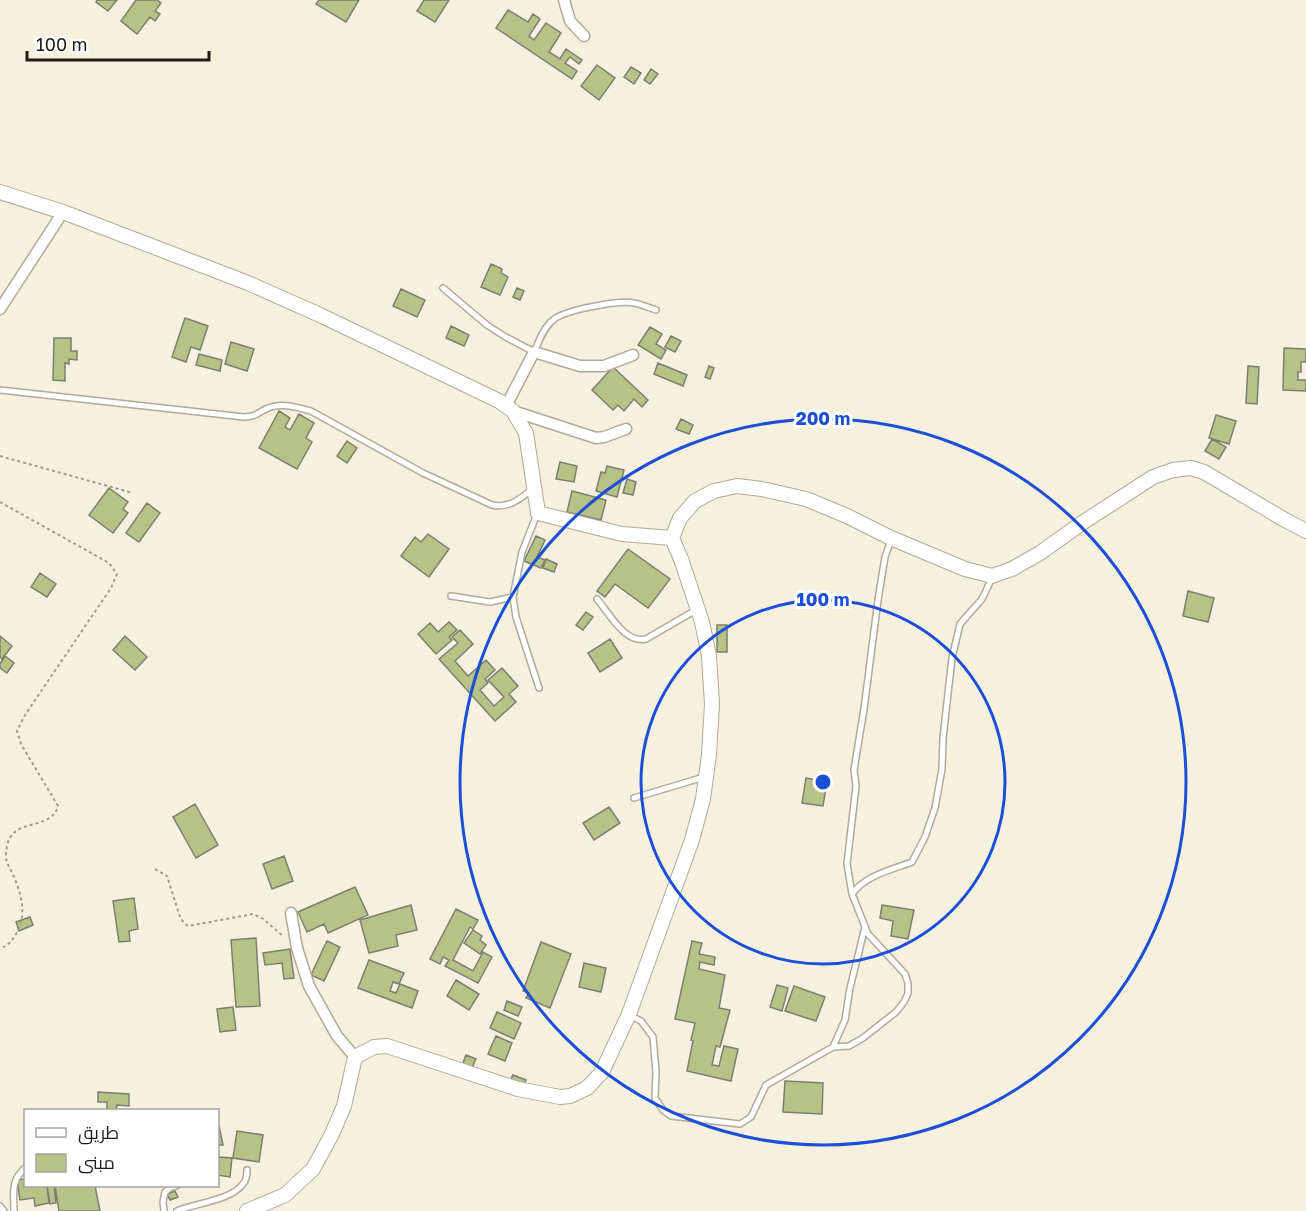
<svg xmlns="http://www.w3.org/2000/svg" width="1306" height="1211" viewBox="0 0 1306 1211" font-family="'Golos Text',Cairo,sans-serif">
	<rect width="100%" height="100%" fill="#f6f1df"/>
	<path fill="#b7c287" stroke="#7c7f6f" stroke-width="1.5" d="M 97,0 L 117,0 L 108,11 L 96,2 Z
		M 136,0 L 157,0 L 161,3 L 155,11 L 160,14 L 155,21 L 150,17 L 137,34 L 121,21 Z
		M 319,0 L 359,0 L 346,22 L 316,4 Z
		M 424,0 L 449,0 L 435,22 L 417,11 Z
		M 508,10 L 528,22 L 533,14 L 540,19 L 529,36 L 534,40 L 546,23 L 561,33 L 549,52 L 560,59 L 566,49 L 582,60 L 579,64 L 570,57 L 565,63 L 577,71 L 572,79 L 496,28 Z
		M 597,65 L 615,78 L 599,100 L 581,86 Z
		M 631,67 L 641,73 L 634,84 L 624,77 Z
		M 651,69 L 658,74 L 650,84 L 644,80 Z
		M 491,264 L 502,269 L 501,273 L 508,277 L 500,295 L 481,287 Z
		M 517,288 L 524,291 L 520,300 L 513,297 Z
		M 401,289 L 425,300 L 417,317 L 393,306 Z
		M 185,318 L 208,326 L 200,350 L 191,347 L 186,362 L 172,357 Z
		M 451,326 L 469,335 L 464,346 L 446,338 Z
		M 650,327 L 662,334 L 656,344 L 666,350 L 661,359 L 638,345 Z
		M 671,336 L 681,341 L 675,352 L 665,347 Z
		M 54,338 L 71,338 L 71,351 L 77,351 L 77,360 L 69,359 L 69,364 L 65,363 L 65,381 L 53,380 Z
		M 231,342 L 254,349 L 247,371 L 225,364 Z
		M 1284,348 L 1306,349 L 1306,362 L 1301,362 L 1301,372 L 1298,372 L 1298,380 L 1306,380 L 1306,391 L 1283,390 Z
		M 199,354 L 222,360 L 220,371 L 196,365 Z
		M 658,363 L 687,375 L 683,386 L 654,374 Z
		M 709,366 L 714,368 L 710,379 L 705,377 Z
		M 1248,366 L 1259,367 L 1257,404 L 1246,403 Z
		M 613,367 L 648,400 L 642,407 L 634,399 L 624,411 L 618,405 L 613,410 L 592,390 Z
		M 279,411 L 290,418 L 285,427 L 290,430 L 299,414 L 314,423 L 306,438 L 312,442 L 297,469 L 259,448 Z
		M 1216,415 L 1236,421 L 1229,444 L 1209,438 Z
		M 681,419 L 693,425 L 689,434 L 676,429 Z
		M 1212,439 L 1226,447 L 1219,459 L 1205,451 Z
		M 347,441 L 357,448 L 347,463 L 337,456 Z
		M 560,462 L 577,466 L 574,482 L 556,479 Z
		M 607,466 L 624,470 L 617,497 L 596,491 L 601,472 L 605,473 Z
		M 627,479 L 636,482 L 633,495 L 623,493 Z
		M 109,488 L 128,502 L 123,509 L 128,513 L 113,533 L 89,515 Z
		M 572,491 L 606,500 L 601,520 L 567,512 Z
		M 147,503 L 160,513 L 139,542 L 126,533 Z
		M 428,534 L 449,549 L 429,577 L 401,556 L 415,537 L 421,542 Z
		M 536,536 L 545,540 L 537,557 L 545,560 L 541,568 L 524,561 Z
		M 628,549 L 670,579 L 648,608 L 615,584 L 605,597 L 597,591 Z
		M 546,559 L 557,564 L 554,572 L 543,568 Z
		M 40,573 L 56,584 L 47,597 L 31,587 Z
		M 1188,591 L 1214,598 L 1208,622 L 1183,616 Z
		M 586,612 L 593,617 L 583,630 L 576,625 Z
		M 449,622 L 457,630 L 449,637 L 452,640 L 436,654 L 418,634 L 430,623 L 438,632 Z
		M 717,625 L 727,625 L 727,652 L 717,652 Z
		M 460,630 L 473,644 L 455,661 L 468,676 L 486,660 L 495,670 L 485,679 L 488,683 L 480,690 L 494,706 L 504,697 L 488,680 L 502,668 L 518,686 L 509,694 L 516,702 L 495,721 L 439,659 L 458,643 L 452,637 Z
		M 0,636 L 12,646 L 2,659 L 0,657 Z
		M 125,636 L 147,657 L 135,670 L 113,650 Z
		M 610,639 L 622,658 L 600,672 L 588,653 Z
		M 5,656 L 14,663 L 7,673 L 0,668 L 0,664 Z
		M 806,778 L 827,782 L 823,806 L 802,803 Z
		M 195,804 L 218,845 L 196,858 L 173,817 Z
		M 609,807 L 620,823 L 594,840 L 583,823 Z
		M 284,856 L 293,881 L 272,889 L 263,864 Z
		M 355,887 L 368,915 L 328,933 L 324,924 L 307,932 L 298,912 Z
		M 134,898 L 138,929 L 129,931 L 130,941 L 119,942 L 113,901 Z
		M 411,905 L 417,930 L 396,935 L 398,946 L 369,953 L 360,920 Z
		M 882,905 L 914,910 L 908,939 L 891,936 L 893,921 L 880,918 Z
		M 456,909 L 478,920 L 473,929 L 470,927 L 453,960 L 473,971 L 483,952 L 492,957 L 478,983 L 445,966 L 449,960 L 443,957 L 440,964 L 430,959 Z
		M 30,917 L 33,925 L 19,931 L 16,922 Z
		M 473,930 L 482,936 L 480,940 L 486,945 L 480,954 L 464,943 Z
		M 256,938 L 260,1006 L 236,1007 L 231,940 Z
		M 327,941 L 340,947 L 324,981 L 311,975 Z
		M 692,941 L 702,943 L 699,954 L 715,957 L 714,965 L 700,962 L 699,969 L 725,975 L 719,1008 L 730,1010 L 720,1047 L 716,1046 L 712,1065 L 719,1066 L 724,1046 L 738,1049 L 731,1081 L 687,1071 L 693,1041 L 691,1040 L 695,1023 L 675,1019 Z
		M 541,942 L 571,954 L 550,1008 L 526,998 L 529,993 L 523,991 Z
		M 290,949 L 294,978 L 284,979 L 282,963 L 265,965 L 263,953 Z
		M 369,960 L 404,973 L 399,984 L 393,982 L 390,991 L 396,993 L 400,984 L 418,991 L 412,1008 L 358,988 Z
		M 584,963 L 606,968 L 601,992 L 579,987 Z
		M 456,980 L 479,994 L 469,1010 L 447,996 Z
		M 777,985 L 788,988 L 782,1011 L 770,1007 Z
		M 794,986 L 825,997 L 816,1021 L 785,1011 Z
		M 507,1001 L 522,1007 L 518,1016 L 504,1010 Z
		M 233,1007 L 236,1030 L 220,1032 L 217,1009 Z
		M 497,1012 L 521,1023 L 514,1039 L 490,1028 Z
		M 496,1036 L 512,1043 L 505,1061 L 488,1054 Z
		M 466,1055 L 476,1059 L 470,1072 L 461,1068 Z
		M 513,1075 L 526,1080 L 522,1088 L 509,1083 Z
		M 785,1081 L 823,1083 L 822,1114 L 783,1112 Z
		M 98,1092 L 129,1094 L 129,1106 L 117,1105 L 116,1110 L 107,1110 L 107,1102 L 98,1102 Z
		M 219,1126 L 223,1145 L 218,1145 L 218,1127 Z
		M 237,1131 L 263,1135 L 259,1162 L 233,1158 Z
		M 218,1157 L 232,1158 L 230,1177 L 218,1175 Z
		M 26,1179 L 26,1186 L 47,1186 L 49,1203 L 35,1206 L 34,1198 L 20,1200 L 17,1180 Z
		M 47,1186 L 54,1186 L 56,1203 L 50,1204 Z
		M 55,1186 L 95,1186 L 100,1211 L 59,1211 Z
		M 175,1191 L 178,1197 L 170,1200 L 167,1194 Z"/>
	<g fill="none" stroke-linecap="round" stroke-linejoin="round">
		<defs>
			<path id="service" d="M 443,288 L 487,325 L 504,336 L 534,352 C 539,341 544,327 553,320 C 564,310 619,300 634,303 C 641,304 649,308 656,310
				M 0,390 L 244,417 C 258,416 255,414 266,409 C 281,402 296,407 311,411 L 423,473 L 492,505 C 509,509 521,498 534,488
				M 537,514 L 522,552 L 513,597 L 516,617 L 539,688
				M 451,596 L 490,602 L 513,597
				M 597,599 C 609,613 625,644 646,639 L 696,610
				M 634,798 L 704,777
				M 852,894 L 847,864 L 856,786 L 854,770 L 864,709 L 878,600 L 885,557 L 891,540
				M 629,1015 L 641,1021 L 653,1037 L 656,1072 L 655,1098 L 663,1110 L 671,1116 L 740,1124 L 751,1117 L 766,1085 L 833,1047 L 849,1046 L 863,1038 L 896,1012 L 904,1002 L 908,993 L 908,983 L 905,974 L 868,934 L 852,894 C 866,875 891,870 912,862 L 925,837 L 935,808 L 942,769 L 943,738 L 952,658 L 960,624 L 982,599 L 992,578
				M 833,1047 L 845,1020 L 850,988 L 865,927
				M 0,1206 L 4,1211
				M 14,1211 C 14,1192 10,1181 26,1167
				M 164,1211 L 163,1202 L 165,1192 L 171,1187 L 176,1186
				M 177,1211 C 195,1203 230,1201 243,1184 C 246,1181 247,1174 247,1170"/>
			<path id="minor" d="M 564,0 L 570,21 L 584,36
				M 0,309 L 63,212
				M 506,406 L 534,352 L 580,366 L 604,366 L 633,355
				M 513,411 L 596,438 L 604,437 L 626,429
				M 291,913 L 297,948 L 309,986 L 337,1036 L 355,1057"/>
			<path id="tertiary" d="M 0,192 L 63,212 L 248,283 L 320,315 L 499,401 L 513,411 L 526,433 L 538,513 L 622,534 L 672,538
				M 247,1211 L 285,1195 L 313,1169 L 331,1136 L 344,1106 L 355,1057 L 374,1047 L 387,1046 L 518,1089 L 560,1097 L 570,1096 L 587,1088 L 602,1072 L 629,1014 L 692,840 L 703,799 L 709,755 L 712,704 L 709,656 L 702,622 L 681,559 L 672,538 L 680,518 L 695,501 L 714,491 L 737,486 L 762,489 L 806,499 L 847,516 L 891,538 L 965,569 L 992,576 L 1012,569 L 1040,553 L 1082,523 L 1153,477 L 1173,470 L 1191,468 L 1204,472 L 1285,520 L 1306,531"/>
		</defs>
		<use href="#service" stroke="#afaa99" stroke-width="8"/>
		<use href="#minor" stroke="#afaa99" stroke-width="13"/>
		<use href="#tertiary" stroke="#afaa99" stroke-width="16"/>
		<path stroke="#9f9b8e" stroke-width="2" stroke-dasharray="3 3" stroke-linecap="butt" d="M 0,456 L 133,493
			M 0,502 L 109,563 L 117,574 L 111,588 L 25,715 L 17,731 L 21,744 L 58,806 C 57,809 56,812 54,814 C 41,829 12,820 7,846 C 4,861 8,864 14,877 C 22,895 27,916 16,934 C 11,942 8,945 0,949
			M 155,869 L 167,876 L 180,917 L 184,923 L 188,926 L 253,914 L 262,918 L 284,937"/>
		<use href="#service" stroke="#fff" stroke-width="5"/>
		<use href="#minor" stroke="#fff" stroke-width="10"/>
		<use href="#tertiary" stroke="#fff" stroke-width="14"/>
	</g>
	<g fill="none" stroke="#1d4ed8" stroke-width="3">
		<circle cx="823" cy="782" r="182"/>
		<circle cx="823" cy="782" r="363"/>
	</g>
	<circle cx="823" cy="782" r="9" fill="#1d4ed8" stroke="#fff" stroke-width="3"/>
	<g font-size="18" text-anchor="middle" font-weight="bold" fill="#1d4ed8" stroke="#fff" stroke-width="6" stroke-linejoin="round" paint-order="stroke">
		<text x="823" y="425">200 m</text>
		<text x="823" y="606">100 m</text>
	</g>
	<rect x="24" y="1109" width="195" height="78" fill="#ffffff" stroke="#a5a4a2" stroke-width="1.5"/>
	<rect x="36" y="1128" width="30" height="9" fill="#ffffff" stroke="#a5a4a2" stroke-width="1.5"/>
	<text x="78" y="1139" font-size="18" fill="#1e1c16">طريق</text>
	<rect x="36" y="1154" width="30" height="18" fill="#b7c287" stroke="#a5a4a2" stroke-width="1.5"/>
	<text x="78" y="1169" font-size="18" fill="#1e1c16">مبنى</text>
	<path d="M27 51v9h182v-9" fill="none" stroke="#1e1c16" stroke-width="3"/>
	<text x="36" y="51" font-size="18" fill="#1e1c16" stroke="#ffffff" stroke-width="4.5" paint-order="stroke">100 m</text>
</svg>
